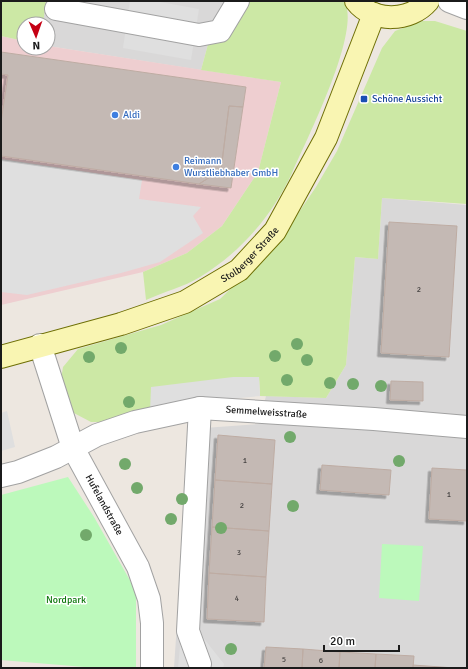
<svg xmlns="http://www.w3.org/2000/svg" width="468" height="669" viewBox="0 0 468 669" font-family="Signika,sans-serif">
	<defs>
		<filter id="shadow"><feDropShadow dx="-3.5" dy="3.5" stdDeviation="0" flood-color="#0004"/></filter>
	</defs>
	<rect width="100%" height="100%" fill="#ede7e0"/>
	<path fill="#d9d8d8" d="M 46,1 L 237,1 L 210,37 L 201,70 L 48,46 L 48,24 L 43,24 Z
		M 382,198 L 467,205 L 467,668 L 174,668 L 190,429 L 259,424 L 266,396 L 326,398 L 346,365 L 355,257 L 378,259 Z"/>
	<path fill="#eeced0" d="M 1,36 L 24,41 L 24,48 L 48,48 L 48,46 L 281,82 L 258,172 L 222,226 L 187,253 L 143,272 L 1,305 Z"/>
	<path fill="#cce8a5" d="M 1,1 L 46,1 L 43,24 L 24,24 L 24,41 L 1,36 Z
		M 237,1 L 343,1 C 345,3 347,6 347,9 C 354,45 308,137 292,173 C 272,216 241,252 200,277 C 184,287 163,292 146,300 L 143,272 L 187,253 L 222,226 L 258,172 L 281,82 L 201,70 L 210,37 Z
		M 422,21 L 435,21 L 467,31 L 467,204 L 382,198 L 378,259 L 355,257 L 346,365 L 326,398 L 260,396 L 259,377 L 150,412 L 108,422 L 91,422 L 70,411 L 60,386 L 63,367 L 78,349 L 161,325 L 220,299 L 278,243 L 316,187 L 337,151 L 382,48 L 395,31 Z"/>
	<path fill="#bcf9bb" d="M 68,477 L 94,517 L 136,591 L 136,668 L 96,668 L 1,660 L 1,495 Z
		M 382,544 L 423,546 L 419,601 L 379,598 Z"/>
	<path fill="#dfdfdf" d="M 130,1 L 155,1 L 199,9 L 191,60 L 123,48 Z
		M 1,159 L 142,180 L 139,199 L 201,207 L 193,216 L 203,233 L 160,262 L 121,273 L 27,295 L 1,292 Z
		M 233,377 L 259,377 L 260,396 L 207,401 L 150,412 L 151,387 Z
		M 7,411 L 15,447 L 1,451 L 1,413 Z
		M 182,624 L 194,626 L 224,664 L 223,668 L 178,668 Z"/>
	<path fill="#c4b9b4" stroke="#beaca3" filter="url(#shadow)" d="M 1,52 L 246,87 L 243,107 L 229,106 L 221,170 L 199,184 L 1,156 L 1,122 L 8,75 L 1,74 Z
		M 229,106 L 243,107 L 231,188 L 199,184 L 221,170 Z
		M 389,222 L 457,226 L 449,357 L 381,353 Z
		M 391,381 L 423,382 L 423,401 L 390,400 Z
		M 218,435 L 275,440 L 272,484 L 215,480 Z
		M 322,465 L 391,470 L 389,495 L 320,490 Z
		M 432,468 L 467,470 L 467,521 L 429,519 Z
		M 215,480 L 272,484 L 269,531 L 212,527 Z
		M 212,527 L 269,531 L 266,577 L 209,573 Z
		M 209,573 L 266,577 L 264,622 L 207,619 Z
		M 266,647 L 303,649 L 302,668 L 264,668 Z
		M 303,649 L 340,652 L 339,668 L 302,668 Z
		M 340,652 L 376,654 L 375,668 L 339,668 Z
		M 376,654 L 414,656 L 413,668 L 375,668 Z
		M 413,665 L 455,668 L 413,668 Z"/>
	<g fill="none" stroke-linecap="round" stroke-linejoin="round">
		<defs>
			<g id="street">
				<path d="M 449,1 L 467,8"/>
				<path d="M 56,9 L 199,35 L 220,31 L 238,1"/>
				<path id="s1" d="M 40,345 L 73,448 L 138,567 L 149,599 L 152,623 L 152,668"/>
				<path id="s2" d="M 1,476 L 18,472 L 56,457 L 97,435 L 135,422 L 200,408 L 374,419 L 467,427"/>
				<path d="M 200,664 L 188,631 L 200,408"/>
			</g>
			<g id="secondary">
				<path d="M 356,1 C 373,23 410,22 428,1"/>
				<path id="s3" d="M 1,357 L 121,324 L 185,302 L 239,270 L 275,231 L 326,138 L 374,14"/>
			</g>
		</defs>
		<use href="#street" stroke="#a2a2a2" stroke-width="24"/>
		<use href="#secondary" stroke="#6e6f05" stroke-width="24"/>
		<use href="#street" stroke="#fff" stroke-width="22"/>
		<use href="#secondary" stroke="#f9f5b2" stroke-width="22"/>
	</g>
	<g fill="#72a96b">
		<circle cx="297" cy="344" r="6"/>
		<circle cx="121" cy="348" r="6"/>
		<circle cx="275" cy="356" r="6"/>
		<circle cx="89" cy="357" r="6"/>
		<circle cx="307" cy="360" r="6"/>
		<circle cx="287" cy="380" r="6"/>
		<circle cx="330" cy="383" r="6"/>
		<circle cx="353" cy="384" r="6"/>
		<circle cx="381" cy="386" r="6"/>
		<circle cx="129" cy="402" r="6"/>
		<circle cx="290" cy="437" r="6"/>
		<circle cx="399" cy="461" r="6"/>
		<circle cx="125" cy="464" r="6"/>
		<circle cx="137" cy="488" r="6"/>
		<circle cx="182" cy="499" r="6"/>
		<circle cx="293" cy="506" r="6"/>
		<circle cx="171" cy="519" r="6"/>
		<circle cx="221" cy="528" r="6"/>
		<circle cx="86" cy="535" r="6"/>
		<circle cx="231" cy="649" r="6"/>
	</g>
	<rect fill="#1a4fb4" stroke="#fff" stroke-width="1.5" x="360" y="95" width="8" height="8" rx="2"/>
	<g fill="#3f7fe0" stroke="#fff" stroke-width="1.5">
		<circle cx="115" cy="115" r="4"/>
		<circle cx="176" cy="167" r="4"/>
	</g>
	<g text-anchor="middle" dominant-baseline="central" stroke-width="3" stroke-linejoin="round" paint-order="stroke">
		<g font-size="8" fill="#454241">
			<text x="419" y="289">2</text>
			<text x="245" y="460">1</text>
			<text x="449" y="494">1</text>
			<text x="242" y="505">2</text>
			<text x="239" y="552">3</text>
			<text x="237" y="598">4</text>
			<text x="284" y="659">5</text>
			<text x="321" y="660">6</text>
		</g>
		<g font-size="10" fill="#164399" stroke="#fff" text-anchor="start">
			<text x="372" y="99">Schöne Aussicht</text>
		</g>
		<g font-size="10" fill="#366cbe" stroke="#fff" text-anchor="start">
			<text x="123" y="115">Aldi</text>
			<text x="184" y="161">Reimann<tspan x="184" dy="12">Wurstliebhaber GmbH</tspan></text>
		</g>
		<g font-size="10" fill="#1b1b1b" stroke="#fff">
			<text stroke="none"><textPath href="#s3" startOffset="273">Stolberger Straße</textPath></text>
			<text stroke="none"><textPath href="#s2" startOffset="278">Semmelweisstraße</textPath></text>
			<text stroke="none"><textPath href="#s1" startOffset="173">Hufelandstraße</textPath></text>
		</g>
		<g font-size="10" fill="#0d770b" stroke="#fff">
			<text x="66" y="600">Nordpark</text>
		</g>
	</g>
	<rect width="468" height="669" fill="none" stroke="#1b1b1b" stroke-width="4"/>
	<g transform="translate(36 36) rotate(178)"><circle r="19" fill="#ffffff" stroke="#a4a4a4"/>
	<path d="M0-3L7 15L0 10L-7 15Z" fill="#c50014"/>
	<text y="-6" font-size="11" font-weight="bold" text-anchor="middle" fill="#1b1b1b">N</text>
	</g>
	<path d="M324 645v6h75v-6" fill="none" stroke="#1b1b1b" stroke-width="2"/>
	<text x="330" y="645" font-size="12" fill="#1b1b1b" stroke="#ffffff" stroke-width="3" paint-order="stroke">20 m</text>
</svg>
